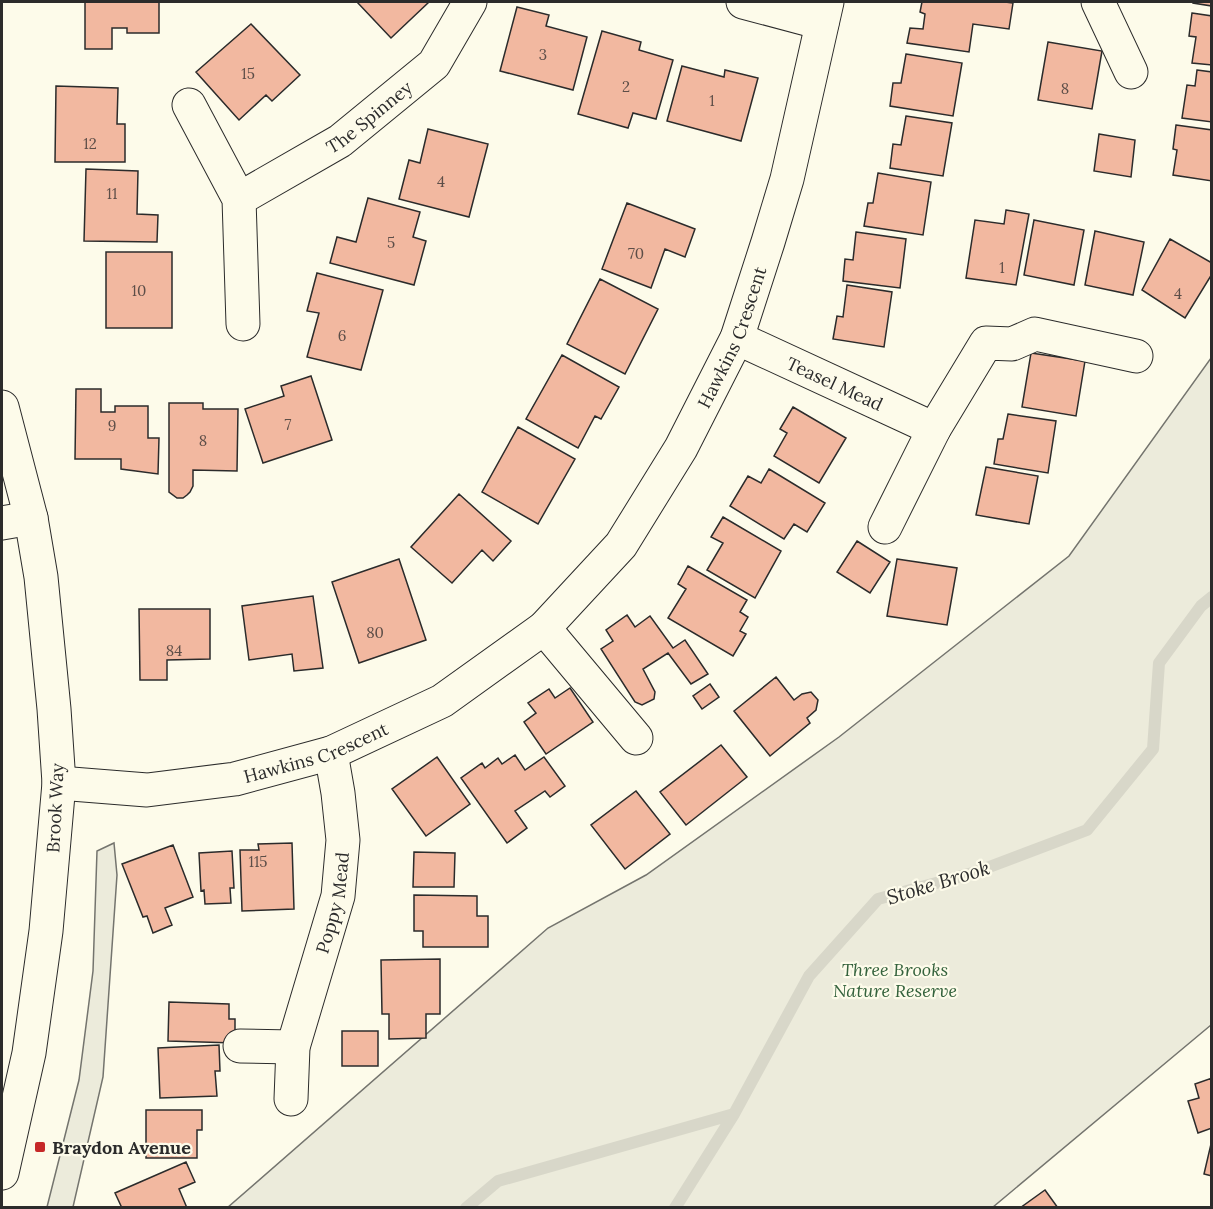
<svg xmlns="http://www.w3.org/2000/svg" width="1213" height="1209" viewBox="0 0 1213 1209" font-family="Lora,serif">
	<rect width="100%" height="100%" fill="#fdfbea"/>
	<path fill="#ecebdb" stroke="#74746e" stroke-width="1.5" d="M 1211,358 L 1211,1025 L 993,1207 L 227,1208 L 548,928 L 646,875 L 839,737 L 1069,556 Z
		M 114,843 L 117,875 L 103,1077 L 73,1207 L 47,1207 L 79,1080 L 93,971 L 97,851 Z"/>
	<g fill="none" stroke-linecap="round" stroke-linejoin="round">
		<path stroke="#d8d7c9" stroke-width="12" d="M 466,1208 L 498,1181 L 734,1114
			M 675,1208 L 734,1114 L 809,976 L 878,899 L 976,872 L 1087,830 L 1153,749 L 1159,663 L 1201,606 L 1212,597"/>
	</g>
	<path fill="#f2b8a0" stroke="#2b2b2b" stroke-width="1.5" d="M 85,2 L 159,2 L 159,33 L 127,33 L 127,28 L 112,28 L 112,49 L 85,49 Z
		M 357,2 L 429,2 L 391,38 Z
		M 922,2 L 1005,2 L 1013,3 L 1009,29 L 973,24 L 969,52 L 907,43 L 910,28 L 923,29 L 925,14 L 920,12 Z
		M 1193,2 L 1212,2 L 1212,6 L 1193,3 Z
		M 517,7 L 549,15 L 546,26 L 587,37 L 573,90 L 500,71 Z
		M 1192,13 L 1212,16 L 1212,65 L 1192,63 L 1196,37 L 1189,36 Z
		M 251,24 L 300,75 L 272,101 L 266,95 L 239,120 L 196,72 Z
		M 602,31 L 641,42 L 639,50 L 673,60 L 656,119 L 633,113 L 628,128 L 578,114 Z
		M 1048,42 L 1102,51 L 1092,109 L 1038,100 Z
		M 906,54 L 962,63 L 953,116 L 890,106 L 893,83 L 901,83 Z
		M 682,66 L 724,77 L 725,70 L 758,78 L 741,141 L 667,121 Z
		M 1197,70 L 1212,72 L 1212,122 L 1182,118 L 1187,85 L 1195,86 Z
		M 56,86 L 118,88 L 117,124 L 125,124 L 125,162 L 55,162 Z
		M 906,116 L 952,123 L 943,176 L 890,168 L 893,144 L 901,145 Z
		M 1176,125 L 1212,130 L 1212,181 L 1173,175 L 1177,150 L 1173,149 Z
		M 428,129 L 488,144 L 469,217 L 399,199 L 409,160 L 420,163 Z
		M 1099,134 L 1135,140 L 1131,177 L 1094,171 Z
		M 86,169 L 138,171 L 137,214 L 158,215 L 157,242 L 84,241 Z
		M 878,173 L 931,182 L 923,235 L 864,226 L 868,203 L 873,203 Z
		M 368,198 L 420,212 L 413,237 L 426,241 L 414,285 L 330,263 L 337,237 L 356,242 Z
		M 627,203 L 695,229 L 685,257 L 665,249 L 651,288 L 602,269 Z
		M 1006,210 L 1029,214 L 1016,285 L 966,278 L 975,220 L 1004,224 Z
		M 1034,220 L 1084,230 L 1074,285 L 1024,275 Z
		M 1095,231 L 1144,242 L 1133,295 L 1085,285 Z
		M 856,232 L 906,239 L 900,288 L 843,281 L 845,259 L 853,260 Z
		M 1170,239 L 1212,263 L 1212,274 L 1185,318 L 1142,290 Z
		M 106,252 L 172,252 L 172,328 L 106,328 Z
		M 317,273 L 383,290 L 361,370 L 307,357 L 319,313 L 307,311 Z
		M 600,279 L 658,309 L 625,374 L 567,344 Z
		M 847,285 L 892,292 L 884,347 L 833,339 L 837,316 L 843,317 Z
		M 1031,353 L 1085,361 L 1076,416 L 1022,407 Z
		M 562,355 L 619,387 L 601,419 L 595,416 L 578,448 L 526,419 Z
		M 311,376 L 332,440 L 263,463 L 245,409 L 284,396 L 281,386 Z
		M 76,389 L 101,389 L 101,412 L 115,412 L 115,406 L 148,406 L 148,438 L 159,438 L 158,474 L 121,469 L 121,459 L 75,459 Z
		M 169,403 L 203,403 L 203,409 L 238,409 L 237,471 L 193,470 L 193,486 L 190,492 L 187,495 L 183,498 L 177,498 L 169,492 Z
		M 793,407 L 846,438 L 819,483 L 774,456 L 787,433 L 780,429 Z
		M 1008,414 L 1056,421 L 1048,473 L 994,464 L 998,439 L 1003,439 Z
		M 518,427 L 575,459 L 538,524 L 482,492 Z
		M 986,467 L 1038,476 L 1029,524 L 976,515 Z
		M 769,469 L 825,503 L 807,532 L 794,524 L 784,539 L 730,506 L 748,476 L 761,483 Z
		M 459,494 L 511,541 L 493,561 L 482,550 L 452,583 L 411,547 Z
		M 723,517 L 781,551 L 755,598 L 707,570 L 723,543 L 711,537 Z
		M 857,541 L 890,562 L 870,593 L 837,572 Z
		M 399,559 L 426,640 L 359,663 L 332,582 Z
		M 897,559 L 957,568 L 947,625 L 887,616 Z
		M 688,566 L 747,600 L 740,612 L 748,617 L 740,631 L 746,634 L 733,656 L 668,618 L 686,589 L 678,584 Z
		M 313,596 L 323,668 L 294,671 L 292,654 L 249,660 L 242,606 Z
		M 139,609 L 210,609 L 210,659 L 167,660 L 167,680 L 140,680 Z
		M 627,615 L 635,627 L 650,616 L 673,648 L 685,640 L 708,674 L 691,684 L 668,653 L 643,669 L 655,692 L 654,699 L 642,705 L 635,702 L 601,649 L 613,641 L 606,630 Z
		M 776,677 L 794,700 L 802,694 L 811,692 L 818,700 L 816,710 L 807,718 L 810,723 L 770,756 L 734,711 Z
		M 710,684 L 719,697 L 702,709 L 693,696 Z
		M 570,688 L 593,722 L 546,754 L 524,722 L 536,713 L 528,703 L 549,689 L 555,698 Z
		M 721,745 L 747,777 L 686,825 L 660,792 Z
		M 515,755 L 525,770 L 544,757 L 565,786 L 550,797 L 545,791 L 515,811 L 527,828 L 507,843 L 461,778 L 482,763 L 485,768 L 498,758 L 502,764 Z
		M 437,757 L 470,804 L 426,836 L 392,789 Z
		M 636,791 L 670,834 L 625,869 L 591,825 Z
		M 292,843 L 294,909 L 242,911 L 240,850 L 259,850 L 258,844 Z
		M 173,845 L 193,897 L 165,908 L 172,925 L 153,933 L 147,916 L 143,917 L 122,864 Z
		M 232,851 L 234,888 L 230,888 L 231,903 L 205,904 L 204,890 L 201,891 L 199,853 Z
		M 414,852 L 455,853 L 454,887 L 413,887 Z
		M 414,895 L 477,896 L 477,916 L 488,916 L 488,947 L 423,947 L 423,931 L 414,931 Z
		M 440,959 L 440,1014 L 426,1014 L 426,1038 L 389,1039 L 389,1014 L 382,1014 L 381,960 Z
		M 169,1002 L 229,1004 L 229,1019 L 235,1019 L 235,1043 L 168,1041 Z
		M 342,1031 L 378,1031 L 378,1066 L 342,1066 Z
		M 219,1045 L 220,1071 L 215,1071 L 217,1096 L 160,1098 L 158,1048 Z
		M 1212,1078 L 1212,1128 L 1198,1133 L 1188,1101 L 1199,1098 L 1195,1084 Z
		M 146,1110 L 202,1110 L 202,1130 L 197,1130 L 197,1158 L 146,1158 Z
		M 1211,1144 L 1212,1144 L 1212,1176 L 1204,1174 Z
		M 186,1162 L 195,1182 L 179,1189 L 187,1208 L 122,1208 L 115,1193 Z
		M 1045,1190 L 1058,1208 L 1020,1208 Z"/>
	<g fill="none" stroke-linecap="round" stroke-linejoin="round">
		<defs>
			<g id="minor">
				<path d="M 743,2 L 822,23"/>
				<path d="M 1098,2 L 1131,72"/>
				<path d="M 189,105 L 239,199 L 243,324"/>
				<path id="s1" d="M 239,199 L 340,141 L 434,64 L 470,2"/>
				<path id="s2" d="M 737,338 L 934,429"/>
				<path d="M 2,407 L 31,518 L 41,577 L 54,709 L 59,783 L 46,931 L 29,1053 L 2,1173"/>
				<path d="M 2,523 L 31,518"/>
				<path d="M 885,527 L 934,429 L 986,343 L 1012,344 L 1035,334 L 1136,356"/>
				<path d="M 544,628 L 636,738"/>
				<path id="s3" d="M 59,783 L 147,790 L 235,779 L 331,753 L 442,701 L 544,628 L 621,545 L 681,448 L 737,338 L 768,242 L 787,179 L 827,2"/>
				<path d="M 240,1046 L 293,1047"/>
				<path id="s4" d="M 291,1099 L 293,1047 L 338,896 L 343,840 L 338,793 L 331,753"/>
			</g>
		</defs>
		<use href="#minor" stroke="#2b2b2b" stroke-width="35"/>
		<use href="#minor" stroke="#fdfbea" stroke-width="33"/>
	</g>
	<rect fill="#c62828" stroke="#fdfbea" stroke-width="2" x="34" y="1141" width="12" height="12" rx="3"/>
	<g text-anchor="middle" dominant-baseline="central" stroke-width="4.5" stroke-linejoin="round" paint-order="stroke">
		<g font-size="15" fill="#5d4e48">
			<text x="543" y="54">3</text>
			<text x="248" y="73">15</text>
			<text x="626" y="86">2</text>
			<text x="1065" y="88">8</text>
			<text x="712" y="100">1</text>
			<text x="90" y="143">12</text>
			<text x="441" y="181">4</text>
			<text x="112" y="193">11</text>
			<text x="391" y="242">5</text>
			<text x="636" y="253">70</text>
			<text x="1002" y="267">1</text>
			<text x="139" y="290">10</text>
			<text x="1178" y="293">4</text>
			<text x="342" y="335">6</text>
			<text x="288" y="424">7</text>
			<text x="112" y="425">9</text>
			<text x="203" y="440">8</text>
			<text x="375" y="632">80</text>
			<text x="174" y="650">84</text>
			<text x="258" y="861">115</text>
		</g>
		<g font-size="18" fill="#2b2b2b" stroke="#fdfbea">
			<text stroke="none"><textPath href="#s1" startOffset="154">The Spinney</textPath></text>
			<text stroke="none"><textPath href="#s3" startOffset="874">Hawkins Crescent</textPath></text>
			<text stroke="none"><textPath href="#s2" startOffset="108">Teasel Mead</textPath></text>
			<text stroke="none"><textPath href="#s3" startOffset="262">Hawkins Crescent</textPath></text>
			<text transform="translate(55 808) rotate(-87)">Brook Way</text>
			<text stroke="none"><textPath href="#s4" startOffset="202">Poppy Mead</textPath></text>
		</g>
		<g font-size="18" font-style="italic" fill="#34623c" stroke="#fdfbea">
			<text x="895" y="969">Three Brooks<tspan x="895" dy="21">Nature Reserve</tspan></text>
		</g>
		<g font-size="18" font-weight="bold" fill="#2b2b2b" stroke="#fdfbea" text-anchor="start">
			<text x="52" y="1147">Braydon Avenue</text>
		</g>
		<g font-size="20" font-style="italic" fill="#2b2b2b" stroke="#fdfbea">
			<text transform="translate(938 882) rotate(-17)">Stoke Brook</text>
		</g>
	</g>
	<rect width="1213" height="1209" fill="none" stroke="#2b2b2b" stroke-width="6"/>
</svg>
